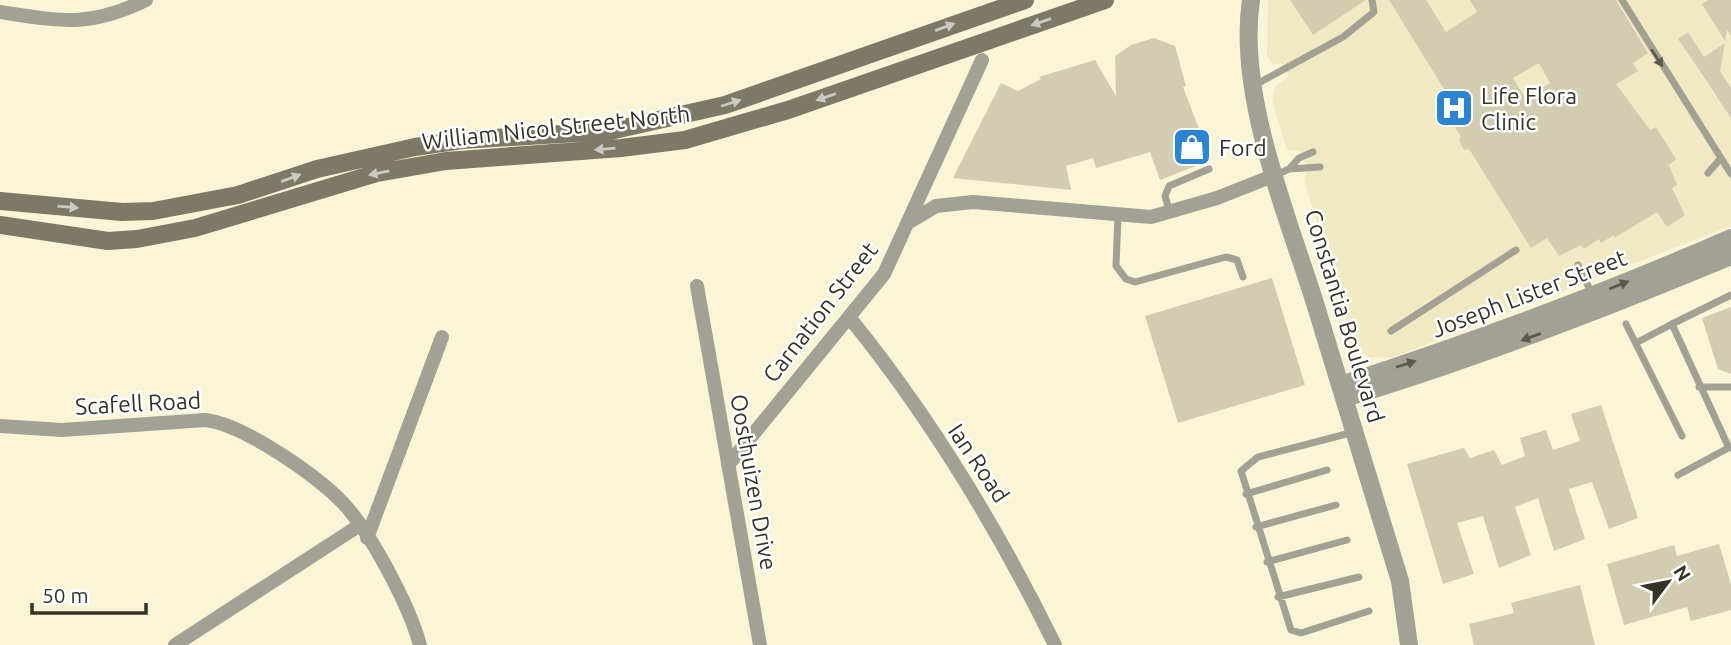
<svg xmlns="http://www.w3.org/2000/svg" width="1731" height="645" viewBox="0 0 1731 645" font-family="Ubuntu,sans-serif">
	<rect width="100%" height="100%" fill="#faf5d6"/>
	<path fill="#f0e9c3" d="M 1268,0 L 1290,0 L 1313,34 L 1366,0 L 1705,0 L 1731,36 L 1731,88 L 1720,71 L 1721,63 L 1713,51 L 1704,57 L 1688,32 L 1678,39 L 1716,98 L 1731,89 L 1731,226 L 1391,358 L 1367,357 L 1350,335 L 1304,180 L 1307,171 L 1305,163 L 1300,151 L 1287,150 L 1272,101 L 1275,87 L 1289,76 L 1281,63 L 1274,65 L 1267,57 Z"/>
	<path fill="#d2cdb0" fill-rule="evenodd" d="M 1290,0 L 1366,0 L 1313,35 Z
		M 1389,0 L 1426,0 L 1446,32 L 1477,12 L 1470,0 L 1616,0 L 1648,53 L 1633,63 L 1638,71 L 1616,84 L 1650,130 L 1656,127 L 1676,159 L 1669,165 L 1677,185 L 1672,188 L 1685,215 L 1667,227 L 1657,212 L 1614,238 L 1614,235 L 1601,243 L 1599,239 L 1584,249 L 1581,245 L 1559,256 L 1547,238 L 1531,248 L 1469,149 L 1464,150 L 1459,140 L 1461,137 L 1448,116 L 1457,110 ZM 1539,63 L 1550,83 L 1525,98 L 1513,78 Z
		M 1708,0 L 1731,0 L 1731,36 L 1727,30 L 1725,41 L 1702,4 Z
		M 1688,32 L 1704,57 L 1725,43 L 1720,71 L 1731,88 L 1731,118 L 1678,39 Z
		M 1154,38 L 1175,46 L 1186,86 L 1183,87 L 1211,160 L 1160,180 L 1150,152 L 1096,168 L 1093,158 L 1066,166 L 1071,190 L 953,178 L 1001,83 L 1018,91 L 1041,79 L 1039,77 L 1095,60 L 1116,96 L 1115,56 L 1131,45 Z
		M 1272,278 L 1305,385 L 1178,423 L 1145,316 Z
		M 1731,307 L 1731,374 L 1718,369 L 1702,318 Z
		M 1601,405 L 1638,518 L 1609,529 L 1592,482 L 1569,489 L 1585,539 L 1554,551 L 1538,498 L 1515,507 L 1531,555 L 1499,568 L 1483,516 L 1457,523 L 1474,574 L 1443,584 L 1407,464 L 1464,448 L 1470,458 L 1494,450 L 1502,465 L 1525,456 L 1520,438 L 1546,430 L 1553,450 L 1580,441 L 1571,414 Z
		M 1719,544 L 1731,584 L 1731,610 L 1691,621 L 1687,607 L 1624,625 L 1607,564 L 1674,545 L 1677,556 Z
		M 1580,585 L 1595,645 L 1474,645 L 1469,624 L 1514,613 L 1511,603 Z"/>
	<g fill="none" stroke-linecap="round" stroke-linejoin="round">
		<path stroke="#a3a194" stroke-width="7" d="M 1622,0 L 1731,174
			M 1253,86 L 1343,37 L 1374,12 L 1372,0
			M 1289,169 L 1299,158 L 1313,152
			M 1708,173 L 1721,158
			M 1276,175 L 1289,169 L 1320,167
			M 1170,213 L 1165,196 L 1169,186 L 1209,169
			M 1118,216 L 1116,266 L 1126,279 L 1135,282 L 1226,257 L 1237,260 L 1243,277
			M 1578,265 L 1592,294
			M 1626,324 L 1682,436
			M 1391,331 L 1516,250
			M 1636,343 L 1672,324
			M 1699,387 L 1731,387
			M 1354,432 L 1258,457 L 1241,471 L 1291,630 L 1301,633 L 1369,611
			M 1729,448 L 1672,324 L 1731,295
			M 1678,475 L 1730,447
			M 1246,494 L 1327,470
			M 1256,527 L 1336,505
			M 1267,562 L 1347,540
			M 1278,597 L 1359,577"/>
		<path stroke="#a3a194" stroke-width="14" d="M 0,12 C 60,21 89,28 146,0
			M 911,221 L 936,206 L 973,202 L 1151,217 L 1217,198 L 1275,175
			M 697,286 L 760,645
			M 849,317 C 931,418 998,529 1055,645
			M 0,426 L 62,430 L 205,420 C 243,424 316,475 343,503 C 371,533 409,605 420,645
			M 728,465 L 884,274 L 982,60
			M 367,538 L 442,337
			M 175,645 L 360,525"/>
		<path stroke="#a3a194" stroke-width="18" d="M 1251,0 C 1237,93 1286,212 1314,300 C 1343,394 1372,488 1400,581 L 1409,645
			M 1341,385 C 1473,342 1603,294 1731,238
			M 1345,398 C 1477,358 1604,309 1731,256"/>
		<path stroke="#7c7967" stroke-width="18" d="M 0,201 L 122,212 L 153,211 L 238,195 L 317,169 L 415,147 L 462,140 L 610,131 L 725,105 L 1025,0
			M 0,225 L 108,241 L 137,239 L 195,228 L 377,173 L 446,161 L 621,148 L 685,140 L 788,110 L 1105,0"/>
	</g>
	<defs><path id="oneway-solid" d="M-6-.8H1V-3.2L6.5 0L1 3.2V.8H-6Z" transform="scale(1.75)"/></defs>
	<g fill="#cbc9c2">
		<use href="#oneway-solid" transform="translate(1041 22) rotate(161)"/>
		<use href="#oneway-solid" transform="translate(945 27) rotate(-20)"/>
		<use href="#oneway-solid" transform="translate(826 97) rotate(161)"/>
		<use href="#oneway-solid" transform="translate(731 103) rotate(-18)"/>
		<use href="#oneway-solid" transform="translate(605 149) rotate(175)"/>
		<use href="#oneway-solid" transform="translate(379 173) rotate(168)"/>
		<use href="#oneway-solid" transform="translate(291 178) rotate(-20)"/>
		<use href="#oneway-solid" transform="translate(68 207) rotate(5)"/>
	</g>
	<g fill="#5c5a4d">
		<use href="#oneway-solid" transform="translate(1657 58) rotate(57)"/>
		<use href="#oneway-solid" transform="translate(1619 285) rotate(-22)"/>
		<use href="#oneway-solid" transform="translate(1531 337) rotate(160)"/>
		<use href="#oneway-solid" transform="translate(1406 364) rotate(-18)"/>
	</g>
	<defs>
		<symbol id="hospital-square" viewBox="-11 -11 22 22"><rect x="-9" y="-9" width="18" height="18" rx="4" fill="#2a84d1" stroke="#fff"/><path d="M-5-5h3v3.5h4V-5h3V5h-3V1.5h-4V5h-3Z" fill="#fff"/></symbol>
		<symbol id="shop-square" viewBox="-11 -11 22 22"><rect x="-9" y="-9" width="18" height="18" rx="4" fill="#2a84d1" stroke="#fff"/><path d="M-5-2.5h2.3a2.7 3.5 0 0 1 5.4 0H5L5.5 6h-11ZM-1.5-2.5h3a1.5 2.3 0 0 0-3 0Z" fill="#fff"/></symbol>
	</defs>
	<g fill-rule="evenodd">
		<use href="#hospital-square" x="1432" y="86" width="44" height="44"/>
		<use href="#shop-square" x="1170" y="125" width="44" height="44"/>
	</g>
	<g text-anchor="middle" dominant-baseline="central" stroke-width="5" stroke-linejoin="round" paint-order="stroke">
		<g font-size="23" fill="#353327" stroke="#fff" text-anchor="start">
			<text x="1481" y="95">Life Flora<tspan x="1481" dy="26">Clinic</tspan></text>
			<text x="1219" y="147">Ford</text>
		</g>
		<g font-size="23" fill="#353327" stroke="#fff">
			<text transform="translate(556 127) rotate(-6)">William Nicol Street North</text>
			<text transform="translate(1529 293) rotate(-21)">Joseph Lister Street</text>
			<text transform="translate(820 312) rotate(-52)">Carnation Street</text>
			<text transform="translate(1345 316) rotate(73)">Constantia Boulevard</text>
			<text transform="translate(138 403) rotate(-3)">Scafell Road</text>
			<text transform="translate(979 463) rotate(56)">Ian Road</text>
			<text transform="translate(754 482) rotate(80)">Oosthuizen Drive</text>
		</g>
	</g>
	<g transform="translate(1668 582) rotate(58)" stroke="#ffffff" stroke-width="5" paint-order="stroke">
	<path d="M0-5L12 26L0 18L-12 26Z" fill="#353327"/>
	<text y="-10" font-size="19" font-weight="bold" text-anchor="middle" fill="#353327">N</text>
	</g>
	<path d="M32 603v10h114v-10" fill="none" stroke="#353327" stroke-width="3.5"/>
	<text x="42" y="603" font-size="21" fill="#353327" stroke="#ffffff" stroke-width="5" paint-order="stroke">50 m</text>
</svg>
